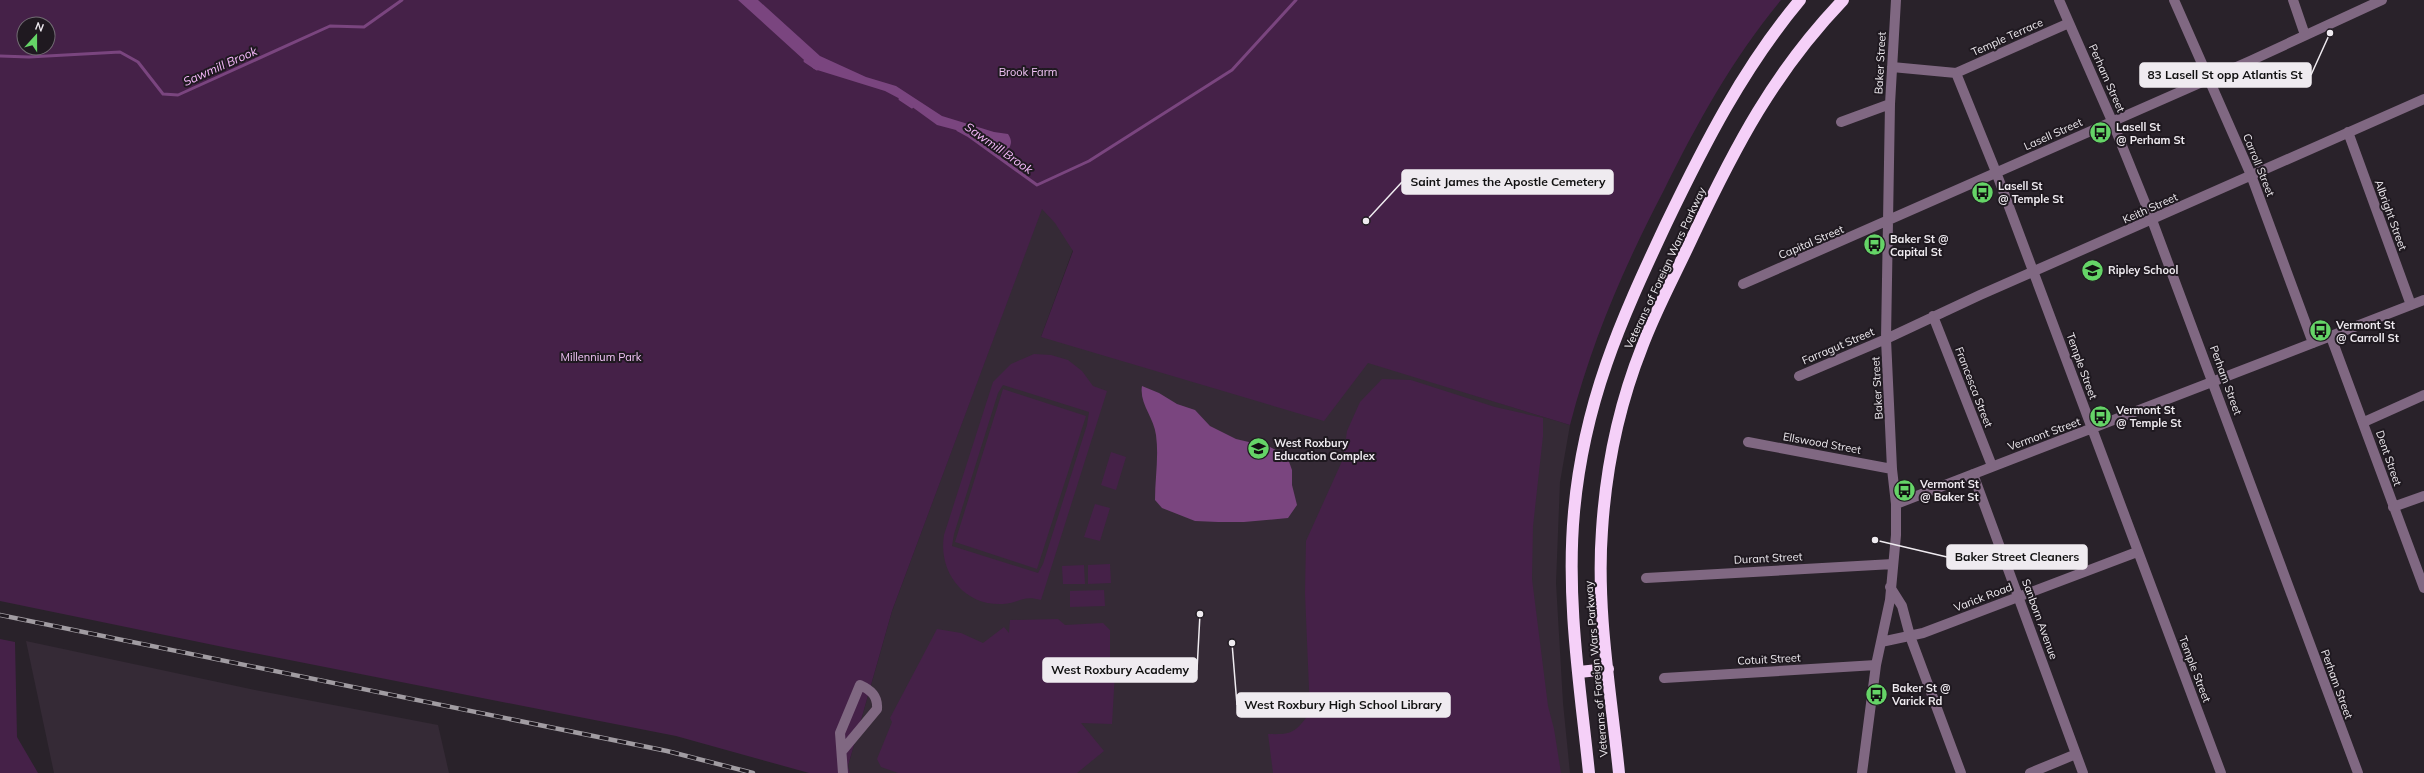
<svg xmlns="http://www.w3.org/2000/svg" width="2424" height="773" viewBox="0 0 2424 773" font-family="Mulish,sans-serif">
	<rect width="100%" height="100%" fill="#29222a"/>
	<path fill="#352a36" d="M 1051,183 L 1097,184 L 1041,337 L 1368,362 L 1570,425 L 1560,482 L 1556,583 L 1563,703 L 1570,773 L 850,773 L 848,766 L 892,611 Z
		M 26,641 L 255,690 L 438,725 L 449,773 L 54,773 Z"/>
	<path fill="#452148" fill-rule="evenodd" d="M 0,0 L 1781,0 C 1733,58 1697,123 1664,190 C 1624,267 1592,340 1570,425 L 1368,363 L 1324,421 L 1041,337 L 1073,251 L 1055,223 L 1042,209 L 892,611 L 848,766 L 850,773 L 809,773 L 676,736 L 228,648 L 0,601 ZM 24,24 L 48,24 L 48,48 L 24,48 Z
		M 1034,354 L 1051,355 L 1068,360 L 1082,371 L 1093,386 L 1107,391 L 1041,600 C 1022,595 1020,603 1003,604 C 963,606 938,571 944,535 L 993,382 L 1011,364 ZM 1003,385 L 1089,412 L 1087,425 L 1043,564 L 1038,573 L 952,546 L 954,534 L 998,393 Z
		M 1382,379 L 1411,380 L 1495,407 L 1543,418 L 1543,436 L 1533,526 L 1532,579 L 1548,706 L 1554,729 L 1561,773 L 1273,773 L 1268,734 C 1293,735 1295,732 1310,713 L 1305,593 L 1306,541 L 1343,459 L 1347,431 L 1360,402 Z
		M 1003,389 L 1086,416 L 1037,569 L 955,542 Z
		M 1111,452 L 1126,457 L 1116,490 L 1101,485 Z
		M 1095,504 L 1110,508 L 1100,541 L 1084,537 Z
		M 1110,564 L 1111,583 L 1088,584 L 1088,565 Z
		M 1084,565 L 1085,584 L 1063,584 L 1062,566 Z
		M 1104,590 L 1105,606 L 1070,607 L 1070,591 Z
		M 1058,619 L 1065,625 L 1103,623 L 1110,630 L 1110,668 L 1115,672 L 1112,724 L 1081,723 L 1104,751 L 1077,773 L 898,773 L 881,767 L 877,759 L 892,722 L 890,718 L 937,629 L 961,633 L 983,643 L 1004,627 L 1009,633 L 1010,620 Z
		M 0,639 L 15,642 L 17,737 L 38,773 L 0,773 Z"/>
	<path fill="#7a457f" d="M 738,0 L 758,0 L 820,56 L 866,77 L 896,86 L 942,116 L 994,132 L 1008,134 C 1014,143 1010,147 1004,155 L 975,135 L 937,125 L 904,101 L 885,91 L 814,69 Z
		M 1142,386 L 1159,393 L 1177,404 L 1195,410 L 1210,426 L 1236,439 L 1270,447 L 1287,456 L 1292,470 L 1292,485 L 1297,505 L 1288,518 L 1244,522 L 1218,522 L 1195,521 L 1162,508 L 1155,500 C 1155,478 1159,457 1156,435 C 1154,418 1139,403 1142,386 Z"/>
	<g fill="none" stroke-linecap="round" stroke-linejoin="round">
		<path stroke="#7a457f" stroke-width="3" d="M 0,56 L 29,57 L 120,52 L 138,62 L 163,94 L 178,95 L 330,26 L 364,27 L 402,0
			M 805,61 L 817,69
			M 900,99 L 912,107
			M 958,130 L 969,136 L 1037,185 L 1089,161 L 1232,70 L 1296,0"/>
		<path stroke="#806882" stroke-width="10" d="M 2059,0 L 2112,121 L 2152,220 L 2358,773
			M 2174,0 L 2251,175 L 2313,343
			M 2293,0 L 2305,35
			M 1892,67 L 1956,73 L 1996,172 L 2221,773
			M 1956,73 L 2069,23
			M 1841,122 L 1890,104
			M 2348,132 L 2411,305
			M 1743,284 L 2250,61 L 2382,0
			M 1933,316 L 1992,466
			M 2331,337 L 2424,588
			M 1799,376 L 1886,339 L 1980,295 L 2424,99
			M 2364,422 L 2424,395
			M 1748,442 L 1892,469
			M 1973,474 L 2083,773
			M 1896,504 L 2424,300
			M 2393,507 L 2424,496
			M 1646,578 L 1893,564
			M 1890,587 L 1902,606 L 1910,636 L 1961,773
			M 1881,642 L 1923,633 L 2137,552
			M 1664,678 L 1876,665
			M 842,751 L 877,709 C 878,696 871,690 860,685 L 840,733 L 843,773
			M 1862,773 L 1876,665 L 1890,600 L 1896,535 L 1896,504 L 1892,469 L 1886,339 L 1890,104 L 1896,0
			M 2030,773 L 2076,754"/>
		<path stroke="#f5d0f8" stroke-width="12" d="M 1579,672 L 1608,669
			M 1589,773 C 1580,686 1566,599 1574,512 C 1584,402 1620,322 1666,224 C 1704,145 1743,68 1800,0
			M 1619,773 C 1611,693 1596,611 1602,530 C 1606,468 1619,405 1642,347 C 1656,309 1676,273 1693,236 C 1735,147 1774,72 1843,0"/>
		<defs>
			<path id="rail" d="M 0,615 L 667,751 L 753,773"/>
		</defs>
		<use href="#rail" stroke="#a19ca2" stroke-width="4.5"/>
		<use href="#rail" stroke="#1f1920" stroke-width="3" stroke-dasharray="9" stroke-linecap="butt"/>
	</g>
	<defs>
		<symbol id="bus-disc" viewBox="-11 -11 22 22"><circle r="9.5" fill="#65d467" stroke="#1f1920"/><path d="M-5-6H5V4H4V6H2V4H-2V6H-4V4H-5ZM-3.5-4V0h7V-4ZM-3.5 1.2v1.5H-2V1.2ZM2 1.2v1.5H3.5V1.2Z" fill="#111"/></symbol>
		<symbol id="school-disc" viewBox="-11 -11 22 22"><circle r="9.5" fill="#65d467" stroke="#1f1920"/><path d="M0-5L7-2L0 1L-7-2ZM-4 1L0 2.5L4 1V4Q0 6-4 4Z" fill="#111"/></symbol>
	</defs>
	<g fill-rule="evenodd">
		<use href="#bus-disc" x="2088" y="120" width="25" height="25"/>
		<use href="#bus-disc" x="1970" y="180" width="25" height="25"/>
		<use href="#bus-disc" x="1862" y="232" width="25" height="25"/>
		<use href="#school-disc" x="2080" y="258" width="25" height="25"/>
		<use href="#bus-disc" x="2308" y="318" width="25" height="25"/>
		<use href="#bus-disc" x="2088" y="404" width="25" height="25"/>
		<use href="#school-disc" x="1246" y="436" width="25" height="25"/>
		<use href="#bus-disc" x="1892" y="478" width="25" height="25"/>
		<use href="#bus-disc" x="1864" y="682" width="25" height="25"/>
	</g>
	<g text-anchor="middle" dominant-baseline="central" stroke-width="4" stroke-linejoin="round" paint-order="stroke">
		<g font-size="11" fill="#efebf0" stroke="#1f1920">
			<text transform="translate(2007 37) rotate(-24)">Temple Terrace</text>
			<text transform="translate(1880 63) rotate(-87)">Baker Street</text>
			<text transform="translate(2107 78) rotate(66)">Perham Street</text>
			<text transform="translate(2053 134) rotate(-24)">Lasell Street</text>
			<text transform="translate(2259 165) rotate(68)">Carroll Street</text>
			<text transform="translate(2150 208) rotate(-24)">Keith Street</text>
			<text transform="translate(2391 215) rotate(70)">Albright Street</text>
			<text transform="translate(1811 242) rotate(-23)">Capital Street</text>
			<text transform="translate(1665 268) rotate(-65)">Veterans of Foreign Wars Parkway</text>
			<text transform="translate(1838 346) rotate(-23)">Farragut Street</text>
			<text transform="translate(2082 366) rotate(70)">Temple Street</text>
			<text transform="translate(2226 380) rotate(70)">Perham Street</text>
			<text transform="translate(1974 387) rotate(69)">Francesca Street</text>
			<text transform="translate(1877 388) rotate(-93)">Baker Street</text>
			<text transform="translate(2044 434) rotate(-20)">Vermont Street</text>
			<text transform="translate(1822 443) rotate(10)">Ellswood Street</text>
			<text transform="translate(2389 458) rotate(71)">Dent Street</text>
			<text transform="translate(1768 558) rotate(-3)">Durant Street</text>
			<text transform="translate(1983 597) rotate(-21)">Varick Road</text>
			<text transform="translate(2040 619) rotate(70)">Sanborn Avenue</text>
			<text transform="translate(1769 659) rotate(-3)">Cotuit Street</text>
			<text transform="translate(1596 669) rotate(-95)">Veterans of Foreign Wars Parkway</text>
			<text transform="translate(2195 669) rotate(69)">Temple Street</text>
			<text transform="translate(2337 684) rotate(70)">Perham Street</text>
		</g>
		<g font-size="11" fill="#f2c4f6" stroke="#1f1920">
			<text x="1028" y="72">Brook Farm</text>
			<text x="601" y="357">Millennium Park</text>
		</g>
		<g font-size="11" font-weight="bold" fill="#efebf0" stroke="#1f1920" text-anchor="start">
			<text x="2116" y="127">Lasell St<tspan x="2116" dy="13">@ Perham St</tspan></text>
			<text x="1998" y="186">Lasell St<tspan x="1998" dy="13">@ Temple St</tspan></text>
			<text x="1890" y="239">Baker St @<tspan x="1890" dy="13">Capital St</tspan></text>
			<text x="2108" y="270">Ripley School</text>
			<text x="2336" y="325">Vermont St<tspan x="2336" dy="13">@ Carroll St</tspan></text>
			<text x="2116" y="410">Vermont St<tspan x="2116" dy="13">@ Temple St</tspan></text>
			<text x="1274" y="443">West Roxbury<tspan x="1274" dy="13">Education Complex</tspan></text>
			<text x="1920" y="484">Vermont St<tspan x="1920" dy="13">@ Baker St</tspan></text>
			<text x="1892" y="688">Baker St @<tspan x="1892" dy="13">Varick Rd</tspan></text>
		</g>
		<g font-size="12" font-style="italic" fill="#f8bbfd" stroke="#1f1920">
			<text transform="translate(220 66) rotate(-24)">Sawmill Brook</text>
			<text transform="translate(999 148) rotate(35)">Sawmill Brook</text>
		</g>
	</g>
	<path fill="none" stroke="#efebf0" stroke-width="1.5" d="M2330 33L2311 75M1366 221L1402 182M1875 540L1947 557M1200 614L1197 670M1232 643L1237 705"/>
	<g fill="#efebf0" stroke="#1f1920" stroke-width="1.5">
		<circle cx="2330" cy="33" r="4"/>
		<circle cx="1366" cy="221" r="4"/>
		<circle cx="1875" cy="540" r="4"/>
		<circle cx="1200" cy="614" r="4"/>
		<circle cx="1232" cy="643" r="4"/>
	</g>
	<g fill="#efebf0" stroke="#efebf0" stroke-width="1.5">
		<rect x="2140" y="63" width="171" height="24" rx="4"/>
		<rect x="1402" y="170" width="211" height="24" rx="4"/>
		<rect x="1947" y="545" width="140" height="24" rx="4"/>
		<rect x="1043" y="658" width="154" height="24" rx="4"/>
		<rect x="1237" y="693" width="213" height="24" rx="4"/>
	</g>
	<g font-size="12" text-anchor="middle" font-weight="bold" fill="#111">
		<text x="2225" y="79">83 Lasell St opp Atlantis St</text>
		<text x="1508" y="186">Saint James the Apostle Cemetery</text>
		<text x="2017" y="561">Baker Street Cleaners</text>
		<text x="1120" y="674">West Roxbury Academy</text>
		<text x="1343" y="709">West Roxbury High School Library</text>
	</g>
	<g transform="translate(36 36) rotate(21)"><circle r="19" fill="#1f1920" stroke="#726d73"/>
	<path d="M0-3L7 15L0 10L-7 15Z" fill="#65d467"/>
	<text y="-6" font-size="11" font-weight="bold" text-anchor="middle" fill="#efebf0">N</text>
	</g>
</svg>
